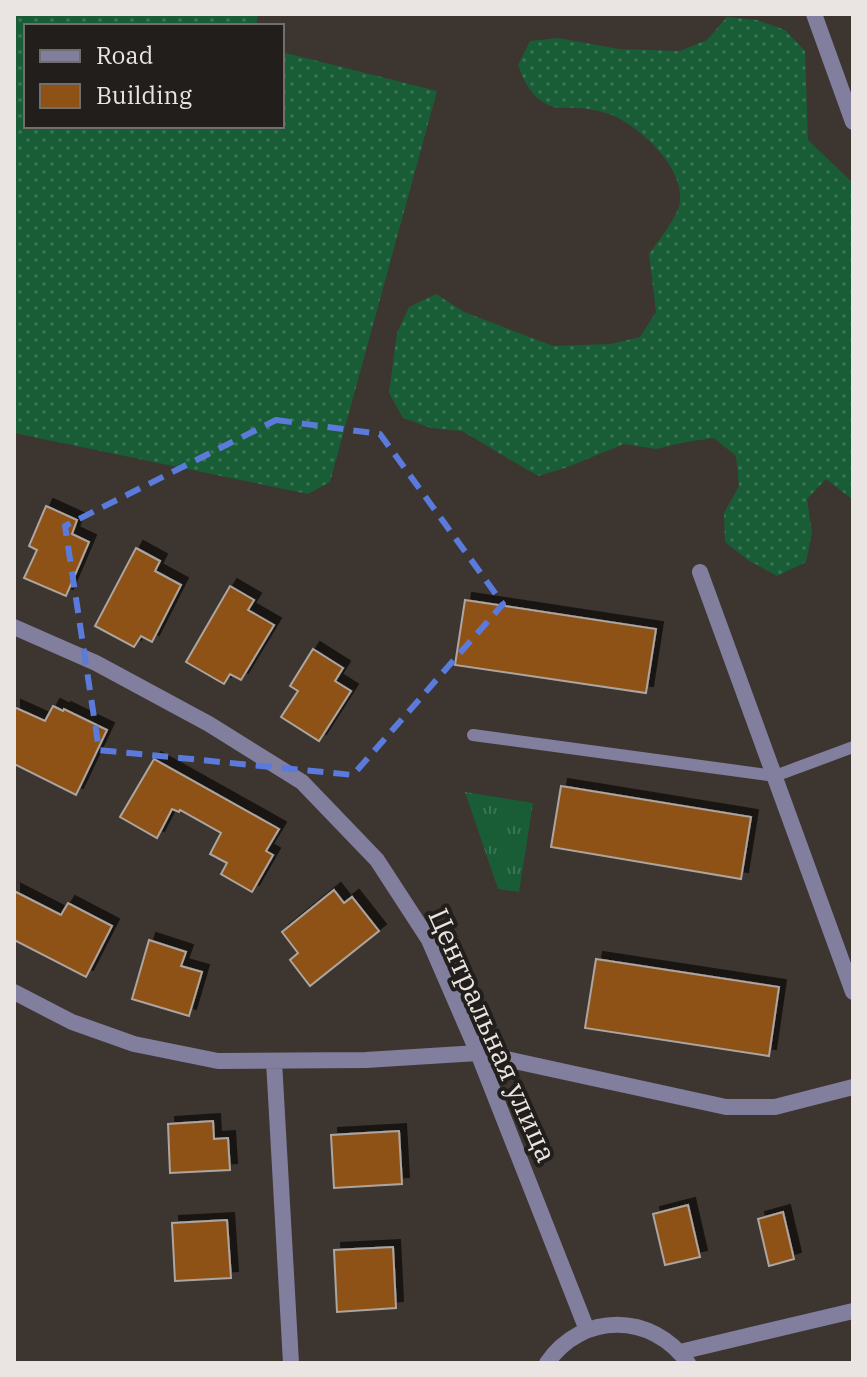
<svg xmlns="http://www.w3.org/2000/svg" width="867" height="1377" viewBox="0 0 867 1377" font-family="'IBM Plex Serif',serif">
	<defs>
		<pattern id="grass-dots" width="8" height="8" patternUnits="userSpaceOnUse" patternTransform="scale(2)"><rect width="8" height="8" fill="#195d37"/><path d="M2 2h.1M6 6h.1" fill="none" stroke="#3b7454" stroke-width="1.8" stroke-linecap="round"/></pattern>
		<pattern id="park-tufts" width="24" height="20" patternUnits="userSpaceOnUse" patternTransform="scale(2)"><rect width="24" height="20" fill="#195d37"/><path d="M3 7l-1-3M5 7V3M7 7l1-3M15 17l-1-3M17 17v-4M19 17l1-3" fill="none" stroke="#3b7454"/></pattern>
		<filter id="shadow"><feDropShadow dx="7" dy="-7" stdDeviation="0" flood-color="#0009"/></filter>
	</defs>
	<rect width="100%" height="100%" fill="#3c3530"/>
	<path fill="url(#grass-dots)" d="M 14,14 L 258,14 L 256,26 L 26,26 L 26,126 L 282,126 L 282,52 L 437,91 L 330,482 L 308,494 L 14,433 Z
		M 727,17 L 757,20 L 785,30 L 805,51 L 808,140 L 853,183 L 853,500 L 826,479 L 807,499 L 812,533 L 806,562 L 777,576 L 748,560 L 725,542 L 724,513 L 739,486 L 736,456 L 714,438 L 686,442 L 656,449 L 624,444 L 565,468 L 538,476 L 462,431 L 431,428 L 403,418 L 389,393 L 397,333 L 409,307 L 436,294 L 464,312 L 553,346 L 611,344 L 640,337 L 656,312 L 649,254 C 657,243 679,215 680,202 C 684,167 641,128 612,115 C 601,111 587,108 576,108 C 569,107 558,109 551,106 C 531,98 525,83 518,65 L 530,41 L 558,38 L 619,49 L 680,51 L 707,40 Z"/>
	<path fill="url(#park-tufts)" d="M 465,792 L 533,803 L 519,892 L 498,889 Z"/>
	<path fill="#8e5116" stroke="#ada59f" stroke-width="2" filter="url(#shadow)" d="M 46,506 L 77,520 L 72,534 L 89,542 L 66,596 L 24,578 L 37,550 L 29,546 Z
		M 136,548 L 160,561 L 155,571 L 181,585 L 152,642 L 141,636 L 134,647 L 95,626 Z
		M 230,586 L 254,600 L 248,610 L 274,625 L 241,680 L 230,674 L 224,684 L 186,662 Z
		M 465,600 L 656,629 L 646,693 L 455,665 Z
		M 313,649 L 343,668 L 335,681 L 351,691 L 319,741 L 281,717 L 298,691 L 290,686 Z
		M 53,706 L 63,711 L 64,709 L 107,730 L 76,795 L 14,764 L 14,707 L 45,721 Z
		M 154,759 L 279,829 L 266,851 L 273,855 L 252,892 L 221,874 L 227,863 L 210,854 L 221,833 L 180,810 L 179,812 L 172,809 L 157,838 L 120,817 Z
		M 561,786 L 751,817 L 741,879 L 551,847 Z
		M 334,890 L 344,903 L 352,897 L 379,931 L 310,986 L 290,960 L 298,953 L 282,932 Z
		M 14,891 L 61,915 L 68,903 L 112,926 L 86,977 L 14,940 Z
		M 149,940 L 186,952 L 181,966 L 202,972 L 189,1016 L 132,999 Z
		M 596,959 L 779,987 L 769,1056 L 585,1028 Z
		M 213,1121 L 214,1139 L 228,1138 L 230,1170 L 170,1173 L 168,1124 Z
		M 399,1131 L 402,1184 L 334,1188 L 331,1135 Z
		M 688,1205 L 700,1257 L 665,1265 L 653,1214 Z
		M 783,1212 L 794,1259 L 769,1266 L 758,1219 Z
		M 227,1220 L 231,1278 L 175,1281 L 172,1223 Z
		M 393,1247 L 396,1308 L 337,1312 L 334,1250 Z"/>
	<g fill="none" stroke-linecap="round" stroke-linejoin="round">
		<path stroke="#817e9e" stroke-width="12" d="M 473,735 L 775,776 L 853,747"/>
		<path stroke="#817e9e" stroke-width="16" d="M 814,14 L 853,122
			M 700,572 L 853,992
			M 14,627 L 96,663 L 209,724 L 302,782 L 377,860 L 429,940 L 478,1053 L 587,1330
			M 14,992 L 72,1022 L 134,1044 L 218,1061 L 366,1060 L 478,1053 L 726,1107 L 775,1107 L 853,1087
			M 274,1061 L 291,1363
			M 680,1352 L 853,1311
			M 547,1363 C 582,1312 652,1312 688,1363"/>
	</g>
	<path fill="none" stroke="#5a7bdb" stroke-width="6" stroke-dasharray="16 10" stroke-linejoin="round" d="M 276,420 L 380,434 L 503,604 L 353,775 L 99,750 L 65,526 Z"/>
	<g text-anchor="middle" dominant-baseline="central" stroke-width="8" stroke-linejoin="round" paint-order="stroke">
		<g font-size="28" fill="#eae5e2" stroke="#211e1b">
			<text transform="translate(493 1035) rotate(66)">Центральная улица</text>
		</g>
	</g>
	<rect width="867" height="1377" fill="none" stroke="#eae5e2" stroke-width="32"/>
	<rect x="24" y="24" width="260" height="104" fill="#211e1b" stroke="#716e6b" stroke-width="2"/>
	<rect x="40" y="50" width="40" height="12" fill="#817e9e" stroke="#716e6b" stroke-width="2"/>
	<text x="96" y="64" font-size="24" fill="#eae5e2">Road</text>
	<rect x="40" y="84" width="40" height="24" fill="#8e5116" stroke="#716e6b" stroke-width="2"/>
	<text x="96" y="104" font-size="24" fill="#eae5e2">Building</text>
</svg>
